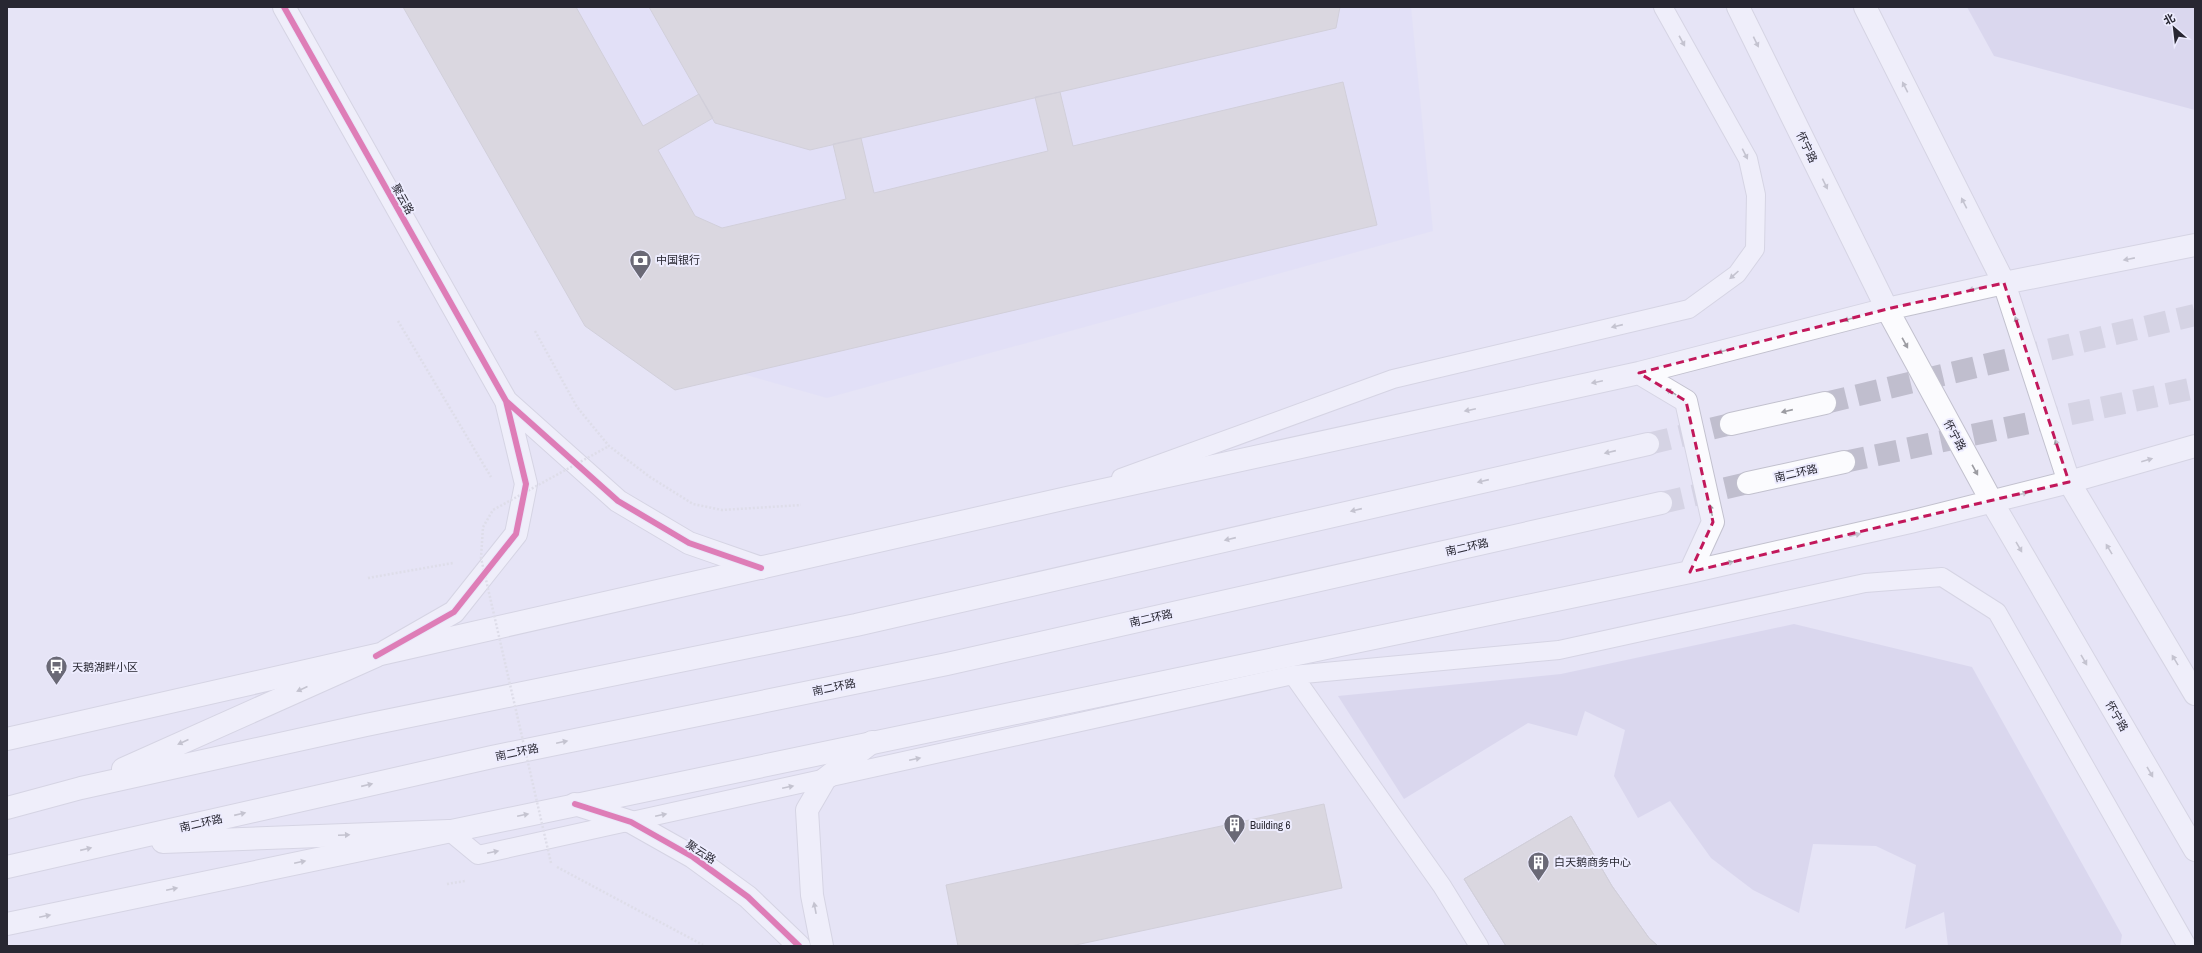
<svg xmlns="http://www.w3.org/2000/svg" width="2202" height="953" viewBox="0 0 2202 953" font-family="'Archivo Narrow','Noto Sans SC',sans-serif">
	<rect width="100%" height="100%" fill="#e6e4f5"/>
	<path fill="#dedcf8" d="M 440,7 L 1411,7 L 1433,231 L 827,398 L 624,340 Z"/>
	<path fill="#ccc8e5" d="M 1967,7 L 2195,7 L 2195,110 L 1994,56 Z
		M 1794,624 L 1972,667 L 2122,935 L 2120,946 L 1948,946 L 1944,912 L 1905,929 L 1916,865 L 1876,846 L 1813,844 L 1799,913 L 1753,890 L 1711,858 L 1670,801 L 1638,818 L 1614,776 L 1625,730 L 1585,711 L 1577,736 L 1528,723 L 1404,799 L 1338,696 L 1561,674 Z"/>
	<path fill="#ccc8c5" stroke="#b9b6b8" d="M 403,7 L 576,7 L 643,126 L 699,94 L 713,118 L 658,150 L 695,216 L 722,228 L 846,199 L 833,144 L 861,138 L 874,193 L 1048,151 L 1035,97 L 1060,92 L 1073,146 L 1343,82 L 1377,225 L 675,390 L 585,326 Z
		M 649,7 L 1340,7 L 1336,28 L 810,150 L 715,123 Z
		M 1324,804 L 1342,888 L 1071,946 L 958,946 L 946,885 Z
		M 1571,816 L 1612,886 L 1649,938 L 1658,946 L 1506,946 L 1464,879 Z
		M 1571,816 L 1612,886 L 1649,938 L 1658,946 L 1506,946 L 1464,879 Z"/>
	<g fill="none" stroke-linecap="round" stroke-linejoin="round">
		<path stroke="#c0bece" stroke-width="22" stroke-dasharray="22 11" stroke-linecap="butt" d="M 1825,403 L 2195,315
			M 1648,444 L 1731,424
			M 1844,462 L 2195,388
			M 1661,503 L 1748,483"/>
		<defs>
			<path id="lane" d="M 1121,478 L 1393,379 L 1689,309 L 1737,274 L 1755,249 L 1756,195 L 1748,159 L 1663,7
				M 1293,675 L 1442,886 L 1479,946
				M 449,831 L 478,855 L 1293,675 L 1559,650 L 1865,583 L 1942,577 L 1997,612 L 2187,946"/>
			<path id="street" d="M 284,7 L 506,401
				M 386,651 L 454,612 L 516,534 L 526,484 L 506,401 L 618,501 L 689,543 L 761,568
				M 575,804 L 631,822 L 693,857 L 748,897 L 799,946
				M 822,946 L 812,895 L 807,810 L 825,779 L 872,742"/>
			<path id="primary" d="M 1738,7 L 1887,309 L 1992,502 L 2195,850
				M 1865,7 L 2004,283 L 2069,482 L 2195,694
				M 1639,373 L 1686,401 L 1713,522 L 1690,572
				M 7,739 L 1067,498 L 1639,373 L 1887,309 L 2004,283 L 2195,245
				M 7,924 L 1690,572 L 1910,522 L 2069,482 L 2195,446"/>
			<path id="highway" d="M 1731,424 L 1825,403
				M 1748,483 L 1844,462
				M 123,769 L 376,656
				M 7,808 L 81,788 L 366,725 L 856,625 L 1648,444
				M 163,842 L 449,831
				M 7,867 L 492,757 L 947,664 L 1661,503"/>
		</defs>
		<use href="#lane" stroke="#c2c1ce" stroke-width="20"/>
		<use href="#street" stroke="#c2c1ce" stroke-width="24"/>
		<use href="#primary" stroke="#c2c1ce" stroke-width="24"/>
		<use href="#highway" stroke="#c2c1ce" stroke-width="24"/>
		<path stroke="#d5d5da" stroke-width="2.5" stroke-dasharray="2 2" stroke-linecap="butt" d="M 398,321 L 491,477
			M 535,331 L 577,407 L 609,446 L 650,477 L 693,504 L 722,510 L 801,505
			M 368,578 L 453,563
			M 557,867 L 703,945
			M 447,884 L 465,881"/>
		<use href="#lane" stroke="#fbfbfe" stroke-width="18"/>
		<use href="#street" stroke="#fbfbfe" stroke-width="22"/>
		<use href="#primary" stroke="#fbfbfe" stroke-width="22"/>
		<use href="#highway" stroke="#fbfbfe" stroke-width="22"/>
		<path stroke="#d5d5da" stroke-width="2.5" stroke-dasharray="2 2" stroke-linecap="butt" d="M 551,863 L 481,558 L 483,527 L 493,510 L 609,446"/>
		<defs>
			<path id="cycleway" d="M 284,7 L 506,401
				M 376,656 L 454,612 L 516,534 L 526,484 L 506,401 L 618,501 L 689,543 L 761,568
				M 575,804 L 631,822 L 693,857 L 748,897 L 799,946"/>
		</defs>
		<use href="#cycleway" stroke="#edecfe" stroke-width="8"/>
		<use href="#cycleway" stroke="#d6006c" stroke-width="6"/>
	</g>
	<defs><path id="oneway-solid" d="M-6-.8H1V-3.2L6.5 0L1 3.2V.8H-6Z"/></defs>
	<g fill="#9c9ca2">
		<use href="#oneway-solid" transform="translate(1682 41) rotate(61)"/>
		<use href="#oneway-solid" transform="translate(1756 42) rotate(64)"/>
		<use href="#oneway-solid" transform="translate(1905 87) rotate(-117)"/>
		<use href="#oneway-solid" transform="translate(1745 154) rotate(63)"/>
		<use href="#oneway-solid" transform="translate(1825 184) rotate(64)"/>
		<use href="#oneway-solid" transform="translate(1964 203) rotate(-117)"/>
		<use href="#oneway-solid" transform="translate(2129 259) rotate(169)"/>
		<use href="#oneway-solid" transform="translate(1734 275) rotate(138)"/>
		<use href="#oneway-solid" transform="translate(1974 289) rotate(167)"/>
		<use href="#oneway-solid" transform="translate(1849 319) rotate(165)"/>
		<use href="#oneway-solid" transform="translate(2017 322) rotate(-108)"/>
		<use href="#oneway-solid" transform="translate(1617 326) rotate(167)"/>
		<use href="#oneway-solid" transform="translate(1905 343) rotate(61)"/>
		<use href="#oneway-solid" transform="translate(1723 351) rotate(165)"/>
		<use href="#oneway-solid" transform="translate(1597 382) rotate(168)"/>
		<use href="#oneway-solid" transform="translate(1671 392) rotate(-150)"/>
		<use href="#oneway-solid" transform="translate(1470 410) rotate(168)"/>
		<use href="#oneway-solid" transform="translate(1787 411) rotate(167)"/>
		<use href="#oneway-solid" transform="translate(2057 445) rotate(-108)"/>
		<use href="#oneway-solid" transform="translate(1610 452) rotate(167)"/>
		<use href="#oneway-solid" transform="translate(2147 460) rotate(-16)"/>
		<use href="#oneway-solid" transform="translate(1975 470) rotate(61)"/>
		<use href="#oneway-solid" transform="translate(1483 481) rotate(167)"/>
		<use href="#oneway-solid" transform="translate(2022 494) rotate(-14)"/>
		<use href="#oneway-solid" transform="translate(1356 510) rotate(167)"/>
		<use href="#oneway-solid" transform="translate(1711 510) rotate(-102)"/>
		<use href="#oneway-solid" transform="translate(1855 535) rotate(-13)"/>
		<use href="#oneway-solid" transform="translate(1230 539) rotate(167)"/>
		<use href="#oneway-solid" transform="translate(2019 547) rotate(60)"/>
		<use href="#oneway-solid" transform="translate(2109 549) rotate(-121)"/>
		<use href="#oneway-solid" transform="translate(1728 563) rotate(-13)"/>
		<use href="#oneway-solid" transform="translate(2084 660) rotate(60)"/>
		<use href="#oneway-solid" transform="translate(2175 660) rotate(-121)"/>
		<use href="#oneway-solid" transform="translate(302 689) rotate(156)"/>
		<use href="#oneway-solid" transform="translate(183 742) rotate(156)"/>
		<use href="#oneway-solid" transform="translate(562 742) rotate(-12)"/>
		<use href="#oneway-solid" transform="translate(915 759) rotate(-12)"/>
		<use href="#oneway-solid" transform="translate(2150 772) rotate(60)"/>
		<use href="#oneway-solid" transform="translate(367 785) rotate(-13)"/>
		<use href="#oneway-solid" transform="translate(788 787) rotate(-12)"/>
		<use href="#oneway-solid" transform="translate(240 814) rotate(-13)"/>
		<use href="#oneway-solid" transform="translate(523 815) rotate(-12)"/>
		<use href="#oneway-solid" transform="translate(661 815) rotate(-12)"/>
		<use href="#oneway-solid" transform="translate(344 835) rotate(-2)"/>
		<use href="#oneway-solid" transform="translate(86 849) rotate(-13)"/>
		<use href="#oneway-solid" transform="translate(493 852) rotate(-12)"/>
		<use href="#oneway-solid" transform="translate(300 862) rotate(-12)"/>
		<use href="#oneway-solid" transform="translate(172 889) rotate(-12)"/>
		<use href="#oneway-solid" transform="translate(815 908) rotate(-101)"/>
		<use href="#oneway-solid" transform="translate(45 916) rotate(-12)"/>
	</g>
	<path d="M0 0H2202V953H0ZM 2004,283 L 2069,482 L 1690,572 L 1713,522 L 1686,401 L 1639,373 L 1887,309 Z" fill="#e6e4f5" fill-opacity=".55" fill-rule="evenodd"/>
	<path fill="none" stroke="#c2185b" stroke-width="3" stroke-dasharray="8 5" stroke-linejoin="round" d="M 2004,283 L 2069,482 L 1690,572 L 1713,522 L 1686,401 L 1639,373 L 1887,309 Z"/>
	<defs>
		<symbol id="bank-pin" viewBox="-11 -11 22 30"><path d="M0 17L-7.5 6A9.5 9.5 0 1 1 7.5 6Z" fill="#6a6976" stroke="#edecfe"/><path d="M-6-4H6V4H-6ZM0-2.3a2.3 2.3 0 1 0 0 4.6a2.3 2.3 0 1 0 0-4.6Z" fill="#fff"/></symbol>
		<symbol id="bus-pin" viewBox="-11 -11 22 30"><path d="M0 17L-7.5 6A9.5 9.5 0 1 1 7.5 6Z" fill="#6a6976" stroke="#edecfe"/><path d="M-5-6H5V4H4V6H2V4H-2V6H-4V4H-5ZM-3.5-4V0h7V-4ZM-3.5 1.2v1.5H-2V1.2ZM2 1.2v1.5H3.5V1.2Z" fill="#fff"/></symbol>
		<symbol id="building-pin" viewBox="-11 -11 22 30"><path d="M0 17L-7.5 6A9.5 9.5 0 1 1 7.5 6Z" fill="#6a6976" stroke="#edecfe"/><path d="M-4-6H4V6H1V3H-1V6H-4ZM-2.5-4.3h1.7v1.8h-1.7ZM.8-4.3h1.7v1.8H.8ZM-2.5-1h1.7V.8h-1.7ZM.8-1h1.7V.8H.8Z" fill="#fff"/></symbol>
	</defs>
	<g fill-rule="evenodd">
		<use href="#bank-pin" x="628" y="248" width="25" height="34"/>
		<use href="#bus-pin" x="44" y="654" width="25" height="34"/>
		<use href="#building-pin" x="1222" y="812" width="25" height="34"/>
		<use href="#building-pin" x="1526" y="850" width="25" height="34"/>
	</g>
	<g text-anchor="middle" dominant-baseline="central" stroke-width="4" stroke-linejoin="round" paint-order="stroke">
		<g font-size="11" fill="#282732" stroke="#edecfe">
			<text transform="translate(1807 147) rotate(64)">怀宁路</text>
			<text transform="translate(403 199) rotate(61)">聚云路</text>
			<text transform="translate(1955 435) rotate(61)">怀宁路</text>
			<text transform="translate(1796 473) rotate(-13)">南二环路</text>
			<text transform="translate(1467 547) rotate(-13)">南二环路</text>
			<text transform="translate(1151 618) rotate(-13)">南二环路</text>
			<text transform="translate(834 687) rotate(-12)">南二环路</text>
			<text transform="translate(2117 716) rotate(60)">怀宁路</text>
			<text transform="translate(517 752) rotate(-12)">南二环路</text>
			<text transform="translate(201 823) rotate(-13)">南二环路</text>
			<text transform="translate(701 852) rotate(33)">聚云路</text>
		</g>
		<g font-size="11" fill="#282732" stroke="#edecfe" text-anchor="start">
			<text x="656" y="260">中国银行</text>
			<text x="72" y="667">天鹅湖畔小区</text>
			<text x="1250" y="825">Building 6</text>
			<text x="1554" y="862">白天鹅商务中心</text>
		</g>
	</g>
	<rect width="2202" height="953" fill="none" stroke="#282732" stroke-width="16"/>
	<g transform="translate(2174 28) rotate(332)" stroke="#edecfe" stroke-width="3" paint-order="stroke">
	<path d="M0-3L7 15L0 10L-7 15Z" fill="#282732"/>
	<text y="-6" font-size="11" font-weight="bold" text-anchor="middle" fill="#282732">北</text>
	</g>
</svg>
